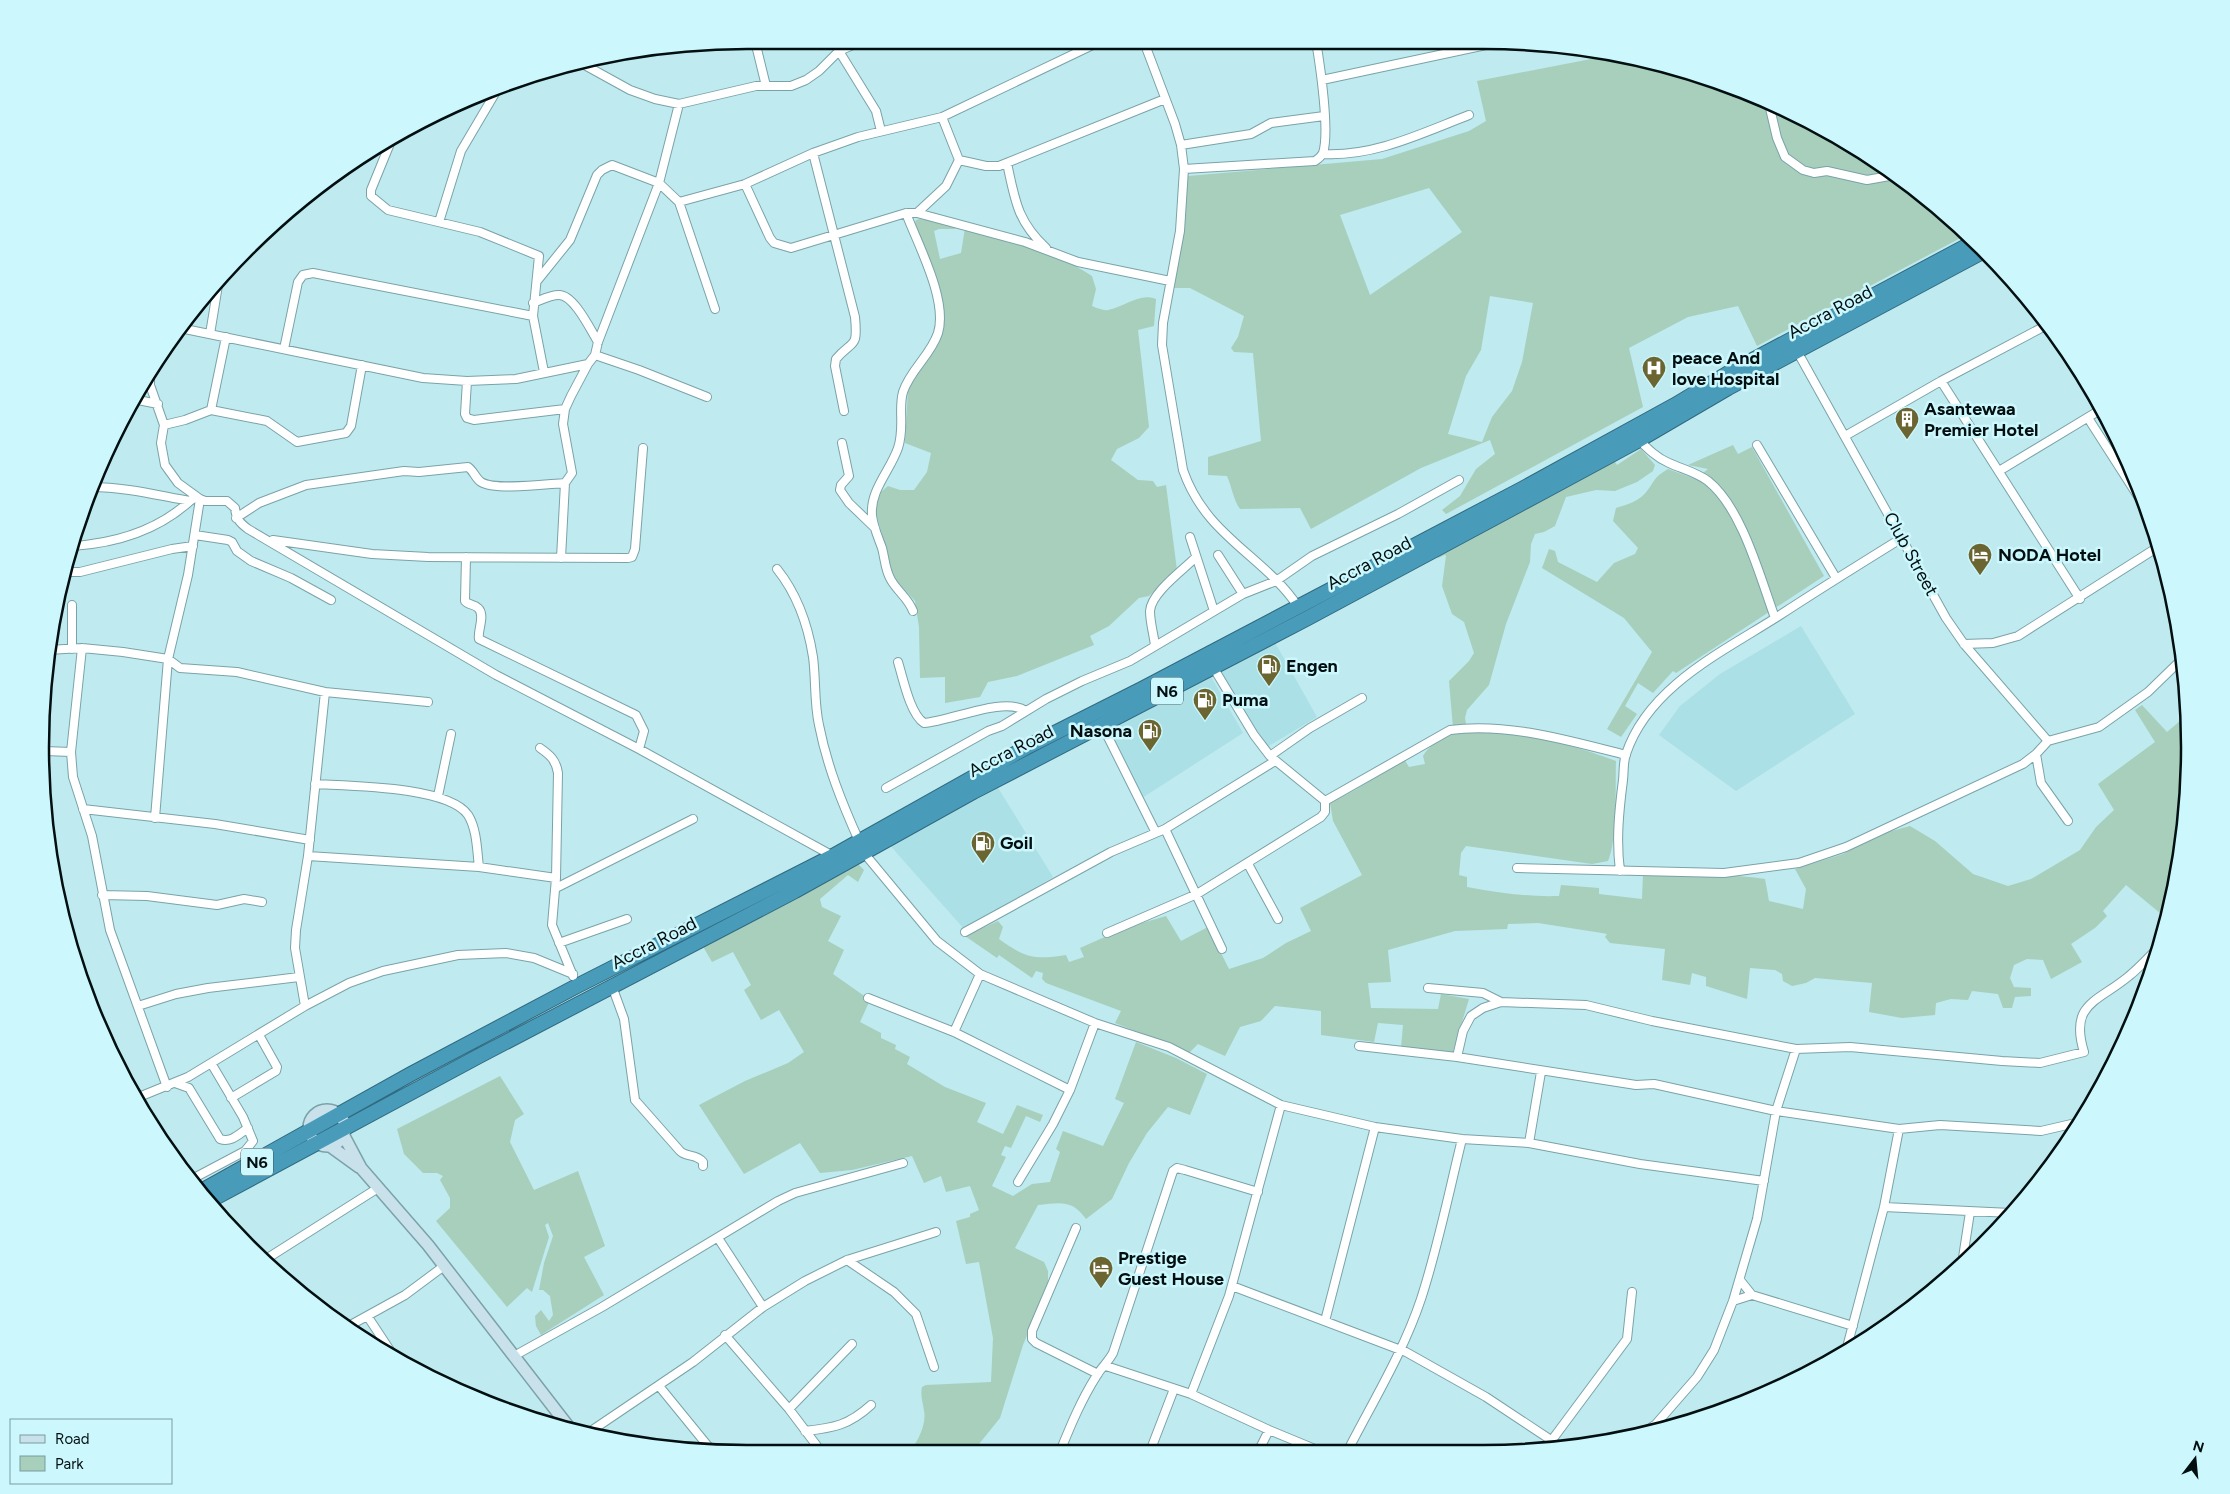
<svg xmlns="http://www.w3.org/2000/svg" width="2230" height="1494" viewBox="0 0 2230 1494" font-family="Figtree,sans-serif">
	<rect width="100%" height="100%" fill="#bfeaef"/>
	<path fill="#abe0e6" d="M 1801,626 L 1855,714 L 1736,791 L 1659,735 L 1680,706 L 1720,674 Z
		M 1273,639 L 1317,717 L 1267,747 L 1218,668 Z
		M 1209,673 L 1243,733 L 1142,798 L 1103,727 Z
		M 995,783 L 1053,877 L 965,930 L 887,842 Z"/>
	<path fill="#a7cfbc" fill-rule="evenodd" d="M 1605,52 L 1621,54 L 1796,113 L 1913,186 L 1968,234 L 1757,346 L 1738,306 L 1688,317 L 1629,348 L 1643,407 L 1446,514 L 1442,510 L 1460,496 L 1476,469 L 1495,454 L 1490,440 L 1421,468 L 1311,529 L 1300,508 L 1240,509 C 1233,499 1232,487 1227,476 L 1208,475 L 1208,457 L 1261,441 L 1253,353 L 1234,352 L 1231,348 L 1238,337 L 1244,316 L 1190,288 L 1174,288 L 1184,221 L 1188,176 L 1382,159 L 1469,131 L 1486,121 L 1477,81 L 1591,59 ZM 1429,188 L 1462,232 L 1370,295 L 1340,215 ZM 1490,296 L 1533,303 L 1522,362 L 1512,391 L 1492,417 L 1482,442 L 1448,434 L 1466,376 L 1481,350 Z
		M 920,219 L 955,225 L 955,229 L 939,229 L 934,231 L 940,259 L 961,253 L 965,228 C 1007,240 1055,251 1092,276 L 1096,289 L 1092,306 C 1097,308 1104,311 1108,310 C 1124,307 1140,292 1156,299 L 1154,326 L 1138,330 L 1149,427 L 1139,438 L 1117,449 L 1111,460 L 1138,480 L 1153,481 L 1157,487 L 1166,485 L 1177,570 L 1149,596 L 1139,598 L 1109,626 L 1090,636 L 1094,645 L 1017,676 L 988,682 L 980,697 L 945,703 L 945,677 L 920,678 L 919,627 L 915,601 L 894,578 L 874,505 L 881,492 L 888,486 L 900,490 L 914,490 L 927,472 L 931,453 L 905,443 L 908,389 L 937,343 L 942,312 L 913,228 L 916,220 Z
		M 1733,445 L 1738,454 L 1752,447 L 1824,576 L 1676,673 L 1673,671 L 1653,693 L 1638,683 L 1625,706 L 1637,714 L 1621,737 L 1607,729 L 1652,652 L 1624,618 L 1542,568 L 1549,549 L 1555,551 L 1558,562 L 1597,582 L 1614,563 L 1635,554 L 1638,548 L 1613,521 L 1616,508 C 1626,505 1640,501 1647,491 C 1657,478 1652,479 1668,469 L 1695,479 L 1708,469 L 1688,465 Z
		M 1641,449 L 1655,465 L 1653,471 L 1637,482 L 1615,491 L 1596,490 L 1566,497 L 1555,526 L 1544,532 L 1535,534 L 1531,544 L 1530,562 L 1506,624 L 1489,685 L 1467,710 L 1465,718 L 1466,724 L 1453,728 L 1449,681 L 1469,661 L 1474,653 L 1464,622 L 1452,614 L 1442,586 L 1446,556 L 1445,555 L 1438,558 L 1436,551 L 1612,457 L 1617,465 Z
		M 2142,705 L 2167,732 L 2187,715 L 2190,747 L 2176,885 L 2166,918 L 2126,885 L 2103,911 L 2107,916 L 2095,928 L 2071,944 L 2082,962 L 2051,979 L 2043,960 L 2027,959 L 2014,965 L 2010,978 L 2014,987 L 2031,988 L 2031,996 L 2015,997 L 2012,1008 L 2003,1008 L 1998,994 L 1972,991 L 1968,1000 L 1951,999 L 1936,1003 L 1935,1015 L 1902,1018 L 1869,1012 L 1872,983 L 1815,978 L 1806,983 L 1792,986 L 1783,981 L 1782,974 L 1775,970 L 1750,968 L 1747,999 L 1706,986 L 1706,977 L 1692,973 L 1690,985 L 1662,980 L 1665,949 L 1610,943 L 1605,937 L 1607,934 L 1602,933 L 1538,923 L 1508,924 L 1507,929 L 1455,931 L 1388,950 L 1391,982 L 1368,983 L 1371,1008 L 1438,1009 L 1441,994 L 1469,999 L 1453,1052 L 1401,1048 L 1403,1025 L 1378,1023 L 1374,1042 L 1321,1035 L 1321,1011 L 1275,1006 L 1261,1021 L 1240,1027 L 1225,1056 L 1198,1044 L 1189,1053 L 1115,1023 L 1121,1011 L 1046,983 L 1042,979 L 1043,973 L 1036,971 L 1032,978 L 999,955 L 997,958 L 965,936 L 998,921 L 1003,927 L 999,939 C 1025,958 1035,960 1066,955 L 1069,962 L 1084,957 L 1080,948 L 1125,928 L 1166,916 L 1181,941 L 1208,927 L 1229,969 L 1263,958 L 1286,943 L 1311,931 L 1300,908 L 1362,875 L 1333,821 L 1330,803 L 1355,790 L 1404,759 L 1409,767 L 1425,764 L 1423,756 C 1454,704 1572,745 1616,761 C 1615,787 1618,839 1608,861 L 1592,864 L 1466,846 L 1461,853 L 1459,875 L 1467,877 L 1467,887 C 1499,893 1528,897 1559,896 L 1561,885 L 1599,888 L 1599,894 L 1642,899 L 1643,875 C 1684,878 1725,872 1765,879 L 1769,901 L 1803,909 L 1806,889 L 1795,869 L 1843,854 L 1877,835 L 1910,826 L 1935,841 L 1973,874 L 2008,886 L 2031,879 L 2080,850 L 2096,827 L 2114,810 L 2098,784 L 2155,742 L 2135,710 Z
		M 857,863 L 864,870 L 858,882 L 848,875 L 820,899 L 822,907 L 841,916 L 828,941 L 844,950 L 833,974 L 870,1000 L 860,1022 L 881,1033 L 881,1038 L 896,1045 L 895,1049 L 910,1057 L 907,1064 L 945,1087 L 986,1103 L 977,1122 L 1003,1134 L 1017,1105 L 1043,1115 L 1040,1122 L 1026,1116 L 1011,1148 L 1005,1146 L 1001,1155 L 1006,1157 L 992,1186 L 1013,1196 L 1032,1184 L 1050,1182 L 1060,1152 L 1056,1149 L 1063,1131 L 1103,1146 L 1124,1103 L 1115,1099 L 1136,1042 L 1176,1058 L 1207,1074 L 1190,1115 L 1168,1107 L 1147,1133 L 1129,1163 L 1112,1199 L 1086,1219 C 1072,1199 1060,1203 1038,1205 L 1015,1248 L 1044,1262 L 1048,1271 L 1048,1285 L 1023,1345 L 1000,1418 L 971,1454 L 907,1454 C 917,1445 927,1424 924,1411 C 923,1402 920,1396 922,1387 L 926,1385 L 991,1382 L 993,1338 L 979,1262 L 966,1264 L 956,1221 L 970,1217 L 970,1214 L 979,1210 L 970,1186 L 946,1192 L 941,1176 L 924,1183 L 912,1156 L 852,1170 L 820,1173 L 800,1143 L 744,1174 L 699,1105 L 745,1081 L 788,1063 L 804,1052 L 779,1010 L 761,1020 L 744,990 L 751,985 L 733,952 L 712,962 L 701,943 Z
		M 500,1076 L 524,1114 L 515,1120 L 510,1142 L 534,1190 L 578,1171 L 605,1246 L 584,1257 L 604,1295 L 541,1335 L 536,1326 L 535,1316 L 541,1310 L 549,1321 L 553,1315 L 550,1296 L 543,1290 L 539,1290 L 544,1263 L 553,1236 L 548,1223 L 545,1225 L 549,1237 L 532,1292 L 527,1288 L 507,1307 L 436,1221 L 450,1208 L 450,1198 L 440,1180 L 443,1176 L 437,1173 L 423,1173 L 404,1154 L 397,1129 Z"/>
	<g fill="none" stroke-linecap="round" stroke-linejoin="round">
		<defs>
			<path id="street" d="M 1450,40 L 1452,51
				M 1144,42 L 1175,124 L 1181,145 L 1184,169 L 1180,231 L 1163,323 L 1162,345 L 1183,470 C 1206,537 1264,555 1299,608
				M 756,45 L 766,86
				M 839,51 L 876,111 L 881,131
				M 581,63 L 630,90 L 655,99 L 679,104 L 756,86 L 791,86 L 806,80 L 819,71 L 839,51 L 853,45
				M 1322,80 L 1500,42
				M 1769,104 L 1777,138 L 1785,157 L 1803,170 L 1814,173 L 1827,171 L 1867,180 L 1895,175
				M 391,141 L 371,190 L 371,196 L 388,210 L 480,232 L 539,256 L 533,316 L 544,372
				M 1181,145 L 1251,134 L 1271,123 L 1324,116
				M 813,153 L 855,317 C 858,350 853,339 836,359 L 835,366 L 844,411
				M 1323,154 C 1374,157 1422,133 1469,115
				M 959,160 L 986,166 L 999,166 L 1165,99
				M 1007,163 C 1015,200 1017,221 1046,248
				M 1184,169 L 1315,161 C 1318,159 1321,157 1323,153 C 1330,132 1320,65 1316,41
				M 745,184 L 770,238 L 774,243 L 791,248 L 906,213 L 917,213 L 946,186 L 959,160 L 942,117
				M 679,202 L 745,184 L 813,153 L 858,137 L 942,117 L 1097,43
				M 906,213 C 918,245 948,300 938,333 C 931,355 910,370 903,392 C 898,409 905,427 898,448 C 890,471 870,490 872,515 C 873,526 878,537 882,548 C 885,559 885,570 891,580 C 898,592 908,598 913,611
				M 917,213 L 1025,242 L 1078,262 L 1170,281
				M 439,222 L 461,151 L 497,90
				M 537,281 L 570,240 L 597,175 L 602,170 L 612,165 L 659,183 L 679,202 L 715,309
				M 533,303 C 541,300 550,295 559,295 C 574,295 590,329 598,342
				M 180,328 L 423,378 L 467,381 L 516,379 L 588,364 L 595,355 L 598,342 L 659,183 L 679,104
				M 210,334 L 219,279
				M 284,349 L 298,282 L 303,275 L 313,273 L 533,316
				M 1797,351 L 1946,618 L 1964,644 L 2048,741
				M 595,355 L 639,370 L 707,397
				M 150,379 L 150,385 L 164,425 L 161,443 L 165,465 L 178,483 L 200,499 L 205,501 L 227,501 L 235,508 C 236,519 240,523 248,529 L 496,675 L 639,749 L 833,856
				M 467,381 L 465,414 L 467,418 L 474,420 L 565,409
				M 1941,381 L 2080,599
				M 138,400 L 158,404
				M 211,410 L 267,421 L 297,442 L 346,433 L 351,426 L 362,365
				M 2088,418 L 2145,507
				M 164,425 L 185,420 L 211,410 L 226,337
				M 1845,436 L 1941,381 L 2047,325
				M 1639,440 C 1648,449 1657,458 1669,463 C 1682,469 1696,472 1708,481 C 1742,508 1760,577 1775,618
				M 842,443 L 849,476 L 841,485 L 840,490 L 849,503 L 875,528
				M 1757,445 L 1836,578
				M 1999,471 L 2100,410
				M 91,487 C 125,487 156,495 190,501 L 193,499
				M 236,518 L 259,503 L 306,485 L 404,471 L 419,472 L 468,467 C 474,471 475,478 481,482 C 495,491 547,484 565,483 L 572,473 L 563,424 L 565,409 L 571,396 L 588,364
				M 195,535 L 228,540 L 232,542 L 237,551 L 251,561 L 291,578 L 331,600
				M 1190,537 L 1214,611
				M 273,540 L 372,554 L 428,557 L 628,558 L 632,557 L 635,549 L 643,448
				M 73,546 C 117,543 157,531 190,501
				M 1218,555 L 1243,594
				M 466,557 L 465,601 C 468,605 474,604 478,608 C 486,615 477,631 479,639 L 636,715 L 644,731 L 639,749
				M 561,558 L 565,483
				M 777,569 C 797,594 808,625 813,657 C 816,679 814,703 819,725 C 827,766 842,803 859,841
				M 65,572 L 80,572 L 172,549 L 193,546
				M 1964,644 L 1993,643 L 2018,636 L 2158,547
				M 1155,646 C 1154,635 1150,623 1150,611 C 1151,593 1183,570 1195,558
				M 82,648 L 71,752 L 73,777 L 92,836 L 110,930 L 167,1087
				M 72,649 L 72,605
				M 48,650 L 82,648 L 123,652 L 168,659 L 180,668 L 237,672 L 325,692 L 428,702
				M 898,662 C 903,678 910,714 924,723 C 952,721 1003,696 1026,711
				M 1102,725 L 1155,831
				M 540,748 C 550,755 556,760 558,773 L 556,878 L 552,925 L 573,976
				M 45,751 L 71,752
				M 2036,754 L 2041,783 L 2068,821
				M 1270,756 L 1310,728 L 1362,698
				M 315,784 C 349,786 448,786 468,815 C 477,829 477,851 479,867
				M 886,788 L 988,731 L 1002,726 L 1046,699 L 1082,681 L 1130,661 L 1243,594 L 1276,581 L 1312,556 L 1398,514 L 1459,480
				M 438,796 L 451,734
				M 1325,801 L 1450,730 C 1507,722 1570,741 1626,755
				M 83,809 L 215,824 L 310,840
				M 155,818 L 168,659 L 188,575 L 200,499
				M 1165,829 L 1222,949
				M 864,853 L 937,941 L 980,974 L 1095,1023 L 1169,1047 L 1281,1105 L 1375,1127 L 1462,1139 L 1529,1143 L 1640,1164 L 1764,1181
				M 308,856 L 479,867 L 556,878
				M 1248,864 L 1278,919
				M 1517,868 L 1724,873 L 1799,863 L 1846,847 L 2023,764 L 2036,754 L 2048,741 L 2099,727 L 2148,692 L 2181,660
				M 1620,871 C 1616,840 1619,811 1623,780 C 1624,772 1623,762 1626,754 C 1648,687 1722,652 1777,617 C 1818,590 1860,564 1902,538
				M 556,888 L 693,819
				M 102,895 L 147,896 L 217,905 L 244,899 L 262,902
				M 965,932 L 1111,852 L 1165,829 L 1275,761
				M 1107,933 L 1197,894 L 1321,817 L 1325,812 L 1325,801 L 1270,756 L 1254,735 L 1213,667
				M 559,943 L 627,919
				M 612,986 L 624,1019 L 635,1100 L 680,1151 C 687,1158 696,1153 703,1162 L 703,1166
				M 1428,988 L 1483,993 L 1501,1002
				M 868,998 L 954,1032 L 1070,1090
				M 138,1006 L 176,994 L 208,988 L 299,977
				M 305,1006 L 295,948 L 296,930 L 308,856 L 325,692
				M 954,1032 L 980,974
				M 1359,1046 L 1457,1057 L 1636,1085 L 1654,1084 L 1776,1111 L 1899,1129 L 1940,1125 L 2041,1131 L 2080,1122
				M 1457,1057 L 1463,1031 L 1471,1016 L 1483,1008 L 1501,1002 L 1586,1005 L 1652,1021 L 1796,1049 L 1850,1047 L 2002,1061 L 2040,1063 L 2084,1052 C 2069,1003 2098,1002 2129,976 C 2139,968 2148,958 2157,949
				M 175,1083 L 189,1088 L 220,1139 C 231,1143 239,1134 248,1128
				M 231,1098 L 276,1071 L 277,1067 L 259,1035
				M 134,1099 L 188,1077 L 305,1006 L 349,983 L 383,971 L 458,955 L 506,953 L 534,958 L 573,974
				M 1529,1143 L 1541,1072
				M 194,1178 L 245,1151 L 253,1141 L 243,1117 L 211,1063
				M 1018,1182 L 1053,1124 L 1070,1090 L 1095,1023
				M 1884,1207 L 2011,1213
				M 1076,1228 L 1032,1331 L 1032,1339 L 1036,1343 L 1098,1374
				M 718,1238 L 763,1307
				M 847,1260 L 894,1292 L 916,1314 L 934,1367
				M 263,1261 L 378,1188
				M 1962,1264 L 1970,1212
				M 1740,1280 L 1752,1295
				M 1232,1286 L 1406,1352 L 1486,1397 L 1560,1446
				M 1733,1301 L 1752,1295 L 1853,1326
				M 368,1317 L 393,1355
				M 1325,1321 L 1375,1127
				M 347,1327 L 405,1295 L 444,1266
				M 725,1335 L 789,1409 L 823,1454
				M 1846,1351 L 1884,1207 L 1899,1129
				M 514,1356 L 602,1307 L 778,1201 L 795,1193 L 903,1163
				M 1106,1366 L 1191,1394 L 1269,1430 L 1327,1454
				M 659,1386 L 712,1451
				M 1191,1394 L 1229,1296 L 1281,1105
				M 789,1409 L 852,1344
				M 805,1431 C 834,1428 849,1425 871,1405
				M 588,1433 L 693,1362 L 763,1307 L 805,1281 L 847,1260 L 936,1232
				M 1640,1435 L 1656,1424 L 1697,1377 L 1714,1350 L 1733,1301 L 1757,1219 L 1776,1111 L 1796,1049
				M 1546,1448 L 1627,1339 L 1632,1292
				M 1059,1454 C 1070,1427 1081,1400 1097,1375 C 1102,1367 1108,1362 1113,1353 L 1173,1171 L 1177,1168 L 1185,1170 L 1258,1192
				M 1149,1454 L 1174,1389
				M 1257,1454 L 1269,1430
				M 1346,1454 C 1372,1403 1403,1353 1421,1299 C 1438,1247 1449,1192 1462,1139"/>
			<path id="secondary" d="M309 1128a18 18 0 1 1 36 0a18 18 0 1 1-36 0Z
				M 344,1136 L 361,1168 L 428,1245 L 568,1426
				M 330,1146 L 359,1167"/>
			<path id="highway" d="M 203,1190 L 411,1074 L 577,986 L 833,856 L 1029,746 L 1142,689 L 1522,489 L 1675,405 L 1730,372 L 1976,241
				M 211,1200 L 479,1056 L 795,891 L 973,792 L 1306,619 L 1552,487 L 1639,440 L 1728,388 L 1986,250"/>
		</defs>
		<use href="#street" stroke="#7aa3a8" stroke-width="10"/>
		<use href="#secondary" stroke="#7aa3a8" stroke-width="14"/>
		<use href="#highway" stroke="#306a7f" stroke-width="16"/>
		<use href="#street" stroke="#fff" stroke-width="8"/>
		<use href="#secondary" stroke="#c8e1ea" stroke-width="11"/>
		<use href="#highway" stroke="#499bba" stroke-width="14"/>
	</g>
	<defs>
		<symbol id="hospital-pin" viewBox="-11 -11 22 30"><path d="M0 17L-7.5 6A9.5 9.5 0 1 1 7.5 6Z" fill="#6b6532" stroke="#ccf8fd"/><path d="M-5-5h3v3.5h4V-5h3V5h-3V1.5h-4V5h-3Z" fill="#fff"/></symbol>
		<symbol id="building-pin" viewBox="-11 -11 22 30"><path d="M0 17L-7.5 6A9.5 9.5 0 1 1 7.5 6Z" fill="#6b6532" stroke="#ccf8fd"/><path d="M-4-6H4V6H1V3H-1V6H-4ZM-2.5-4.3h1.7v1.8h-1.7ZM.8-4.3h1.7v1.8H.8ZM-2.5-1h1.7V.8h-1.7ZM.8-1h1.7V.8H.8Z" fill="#fff"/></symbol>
		<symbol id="hotel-pin" viewBox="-11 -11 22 30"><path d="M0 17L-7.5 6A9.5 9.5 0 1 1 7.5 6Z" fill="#6b6532" stroke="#ccf8fd"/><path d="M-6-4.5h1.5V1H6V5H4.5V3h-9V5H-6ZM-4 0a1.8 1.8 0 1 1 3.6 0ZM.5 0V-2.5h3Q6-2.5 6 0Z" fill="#fff"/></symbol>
		<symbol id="fuel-pin" viewBox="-11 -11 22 30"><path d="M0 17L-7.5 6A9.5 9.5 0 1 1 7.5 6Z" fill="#6b6532" stroke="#ccf8fd"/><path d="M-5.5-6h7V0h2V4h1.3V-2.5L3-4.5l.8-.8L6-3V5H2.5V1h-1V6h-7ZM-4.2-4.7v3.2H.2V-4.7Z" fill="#fff"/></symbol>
	</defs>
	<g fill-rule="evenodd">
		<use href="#hospital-pin" x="1640" y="354" width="28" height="38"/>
		<use href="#building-pin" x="1893" y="405" width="28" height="38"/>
		<use href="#hotel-pin" x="1966" y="541" width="28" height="38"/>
		<use href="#fuel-pin" x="1255" y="652" width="28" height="38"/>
		<use href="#fuel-pin" x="1191" y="686" width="28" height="38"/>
		<use href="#fuel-pin" x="1136" y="717" width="28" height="38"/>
		<use href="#fuel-pin" x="969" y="829" width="28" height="38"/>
		<use href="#hotel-pin" x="1087" y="1254" width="28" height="38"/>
	</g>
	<g text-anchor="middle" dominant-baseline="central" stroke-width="5" stroke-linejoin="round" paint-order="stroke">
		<g fill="#ccf8fd" stroke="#3f5558" stroke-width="1">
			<rect x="1151" y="677.5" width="32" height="27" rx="4"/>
			<rect x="241" y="1148.5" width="32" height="27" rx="4"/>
		</g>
		<g font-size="16" font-weight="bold" fill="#020f11">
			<text x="1167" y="691">N6</text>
			<text x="257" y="1162">N6</text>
		</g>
		<g font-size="18" fill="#020f11" stroke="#ccf8fd">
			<text transform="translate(1830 312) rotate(-28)">Accra Road</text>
			<text transform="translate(1911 554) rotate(61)">Club Street</text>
			<text transform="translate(1369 563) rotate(-28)">Accra Road</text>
			<text transform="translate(1011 751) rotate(-27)">Accra Road</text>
			<text transform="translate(654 943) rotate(-27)">Accra Road</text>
		</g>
		<g font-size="18" font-weight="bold" fill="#020f11" stroke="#ccf8fd" text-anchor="start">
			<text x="1672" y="358">peace And<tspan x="1672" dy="21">love Hospital</tspan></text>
			<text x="1924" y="409">Asantewaa<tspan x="1924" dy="21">Premier Hotel</tspan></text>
			<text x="1998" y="555">NODA Hotel</text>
			<text x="1286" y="666">Engen</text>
			<text x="1222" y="700">Puma</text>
			<text x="1132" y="731" text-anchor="end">Nasona</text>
			<text x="1000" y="843">Goil</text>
			<text x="1118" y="1258">Prestige<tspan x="1118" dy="21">Guest House</tspan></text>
		</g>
	</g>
	<path d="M0 0H2230V1494H0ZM747 49H1483A698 698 0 0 1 2181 747V747A698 698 0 0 1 1483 1445H747A698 698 0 0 1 49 747V747A698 698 0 0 1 747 49Z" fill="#ccf8fd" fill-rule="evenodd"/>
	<path fill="none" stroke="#020f11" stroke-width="2.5" d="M747 49H1483A698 698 0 0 1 2181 747V747A698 698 0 0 1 1483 1445H747A698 698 0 0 1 49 747V747A698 698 0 0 1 747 49Z"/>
	<rect x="10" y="1419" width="162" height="65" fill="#ccf8fd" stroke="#7b9b9f"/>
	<rect x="20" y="1435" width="25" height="8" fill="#c8e1ea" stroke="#7b9b9f"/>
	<text x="55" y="1444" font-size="15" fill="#020f11">Road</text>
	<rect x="20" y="1456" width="25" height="15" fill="#a7cfbc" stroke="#7b9b9f"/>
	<text x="55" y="1469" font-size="15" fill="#020f11">Park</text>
	<g transform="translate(2195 1459) rotate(16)" stroke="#ccf8fd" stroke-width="4" paint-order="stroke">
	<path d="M0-4L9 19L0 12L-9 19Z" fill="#020f11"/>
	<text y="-8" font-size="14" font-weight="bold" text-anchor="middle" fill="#020f11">N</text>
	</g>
</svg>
